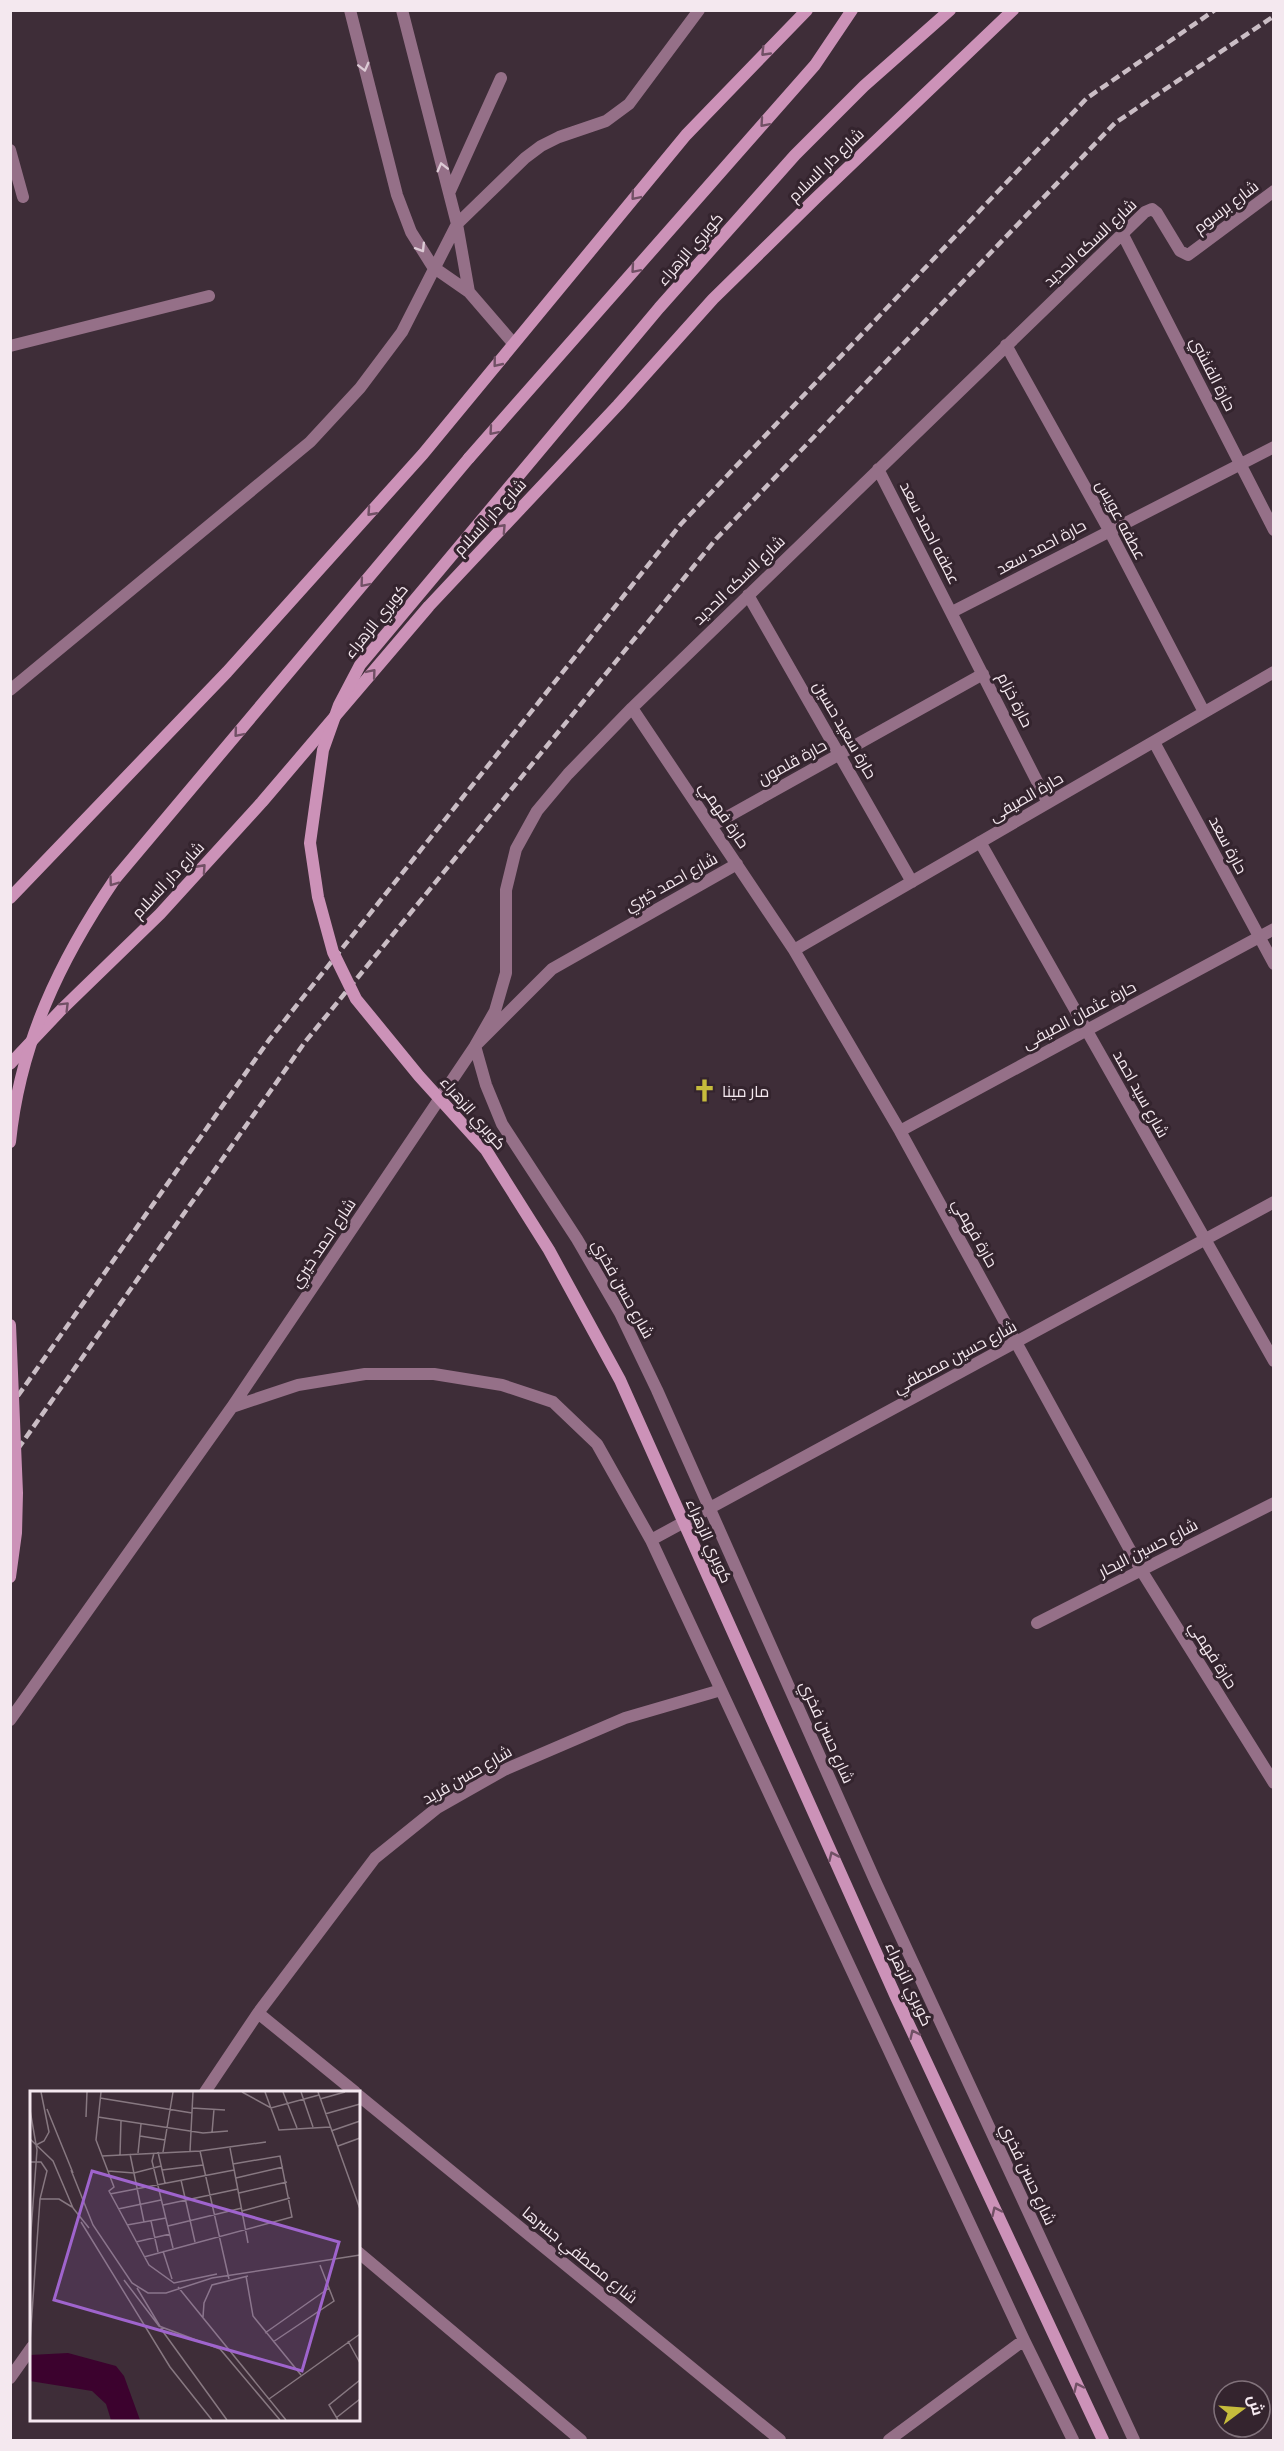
<svg xmlns="http://www.w3.org/2000/svg" width="1284" height="2451" viewBox="0 0 1284 2451" font-family="Cabin,Cairo,sans-serif">
	<rect width="100%" height="100%" fill="#3e2d38"/>
	<g fill="none" stroke-linecap="round" stroke-linejoin="round">
		<path stroke="#957088" stroke-width="12" d="M 350,10 L 397,195 L 411,232 L 433,267 L 469,292 L 457,224 L 402,10
			M 10,150 L 23,197
			M 449,193 L 501,78
			M 469,292 L 513,343
			M 10,346 L 209,296
			M 10,690 L 310,442 L 360,388 L 402,332 L 457,224 L 525,158 L 541,146 L 559,137 L 606,121 L 629,104 L 699,10"/>
		<path stroke="#957088" stroke-width="12" d="M 1122,233 L 1274,530
			M 1006,345 L 1109,530 L 1204,712
			M 878,469 L 1048,803
			M 748,595 L 912,882
			M 952,612 L 1274,447
			M 632,708 L 794,950 L 900,1131 L 1141,1570 L 1274,1783
			M 1154,742 L 1274,964
			M 711,826 L 983,674
			M 980,842 L 1274,1361
			M 794,950 L 1274,672
			M 900,1131 L 1274,929
			M 232,1407 L 298,1385 L 365,1374 L 434,1374 L 502,1385 L 553,1402 L 597,1444 L 651,1540 L 1024,2340 L 1073,2440
			M 651,1540 L 1274,1202
			M 1037,1623 L 1274,1503
			M 10,1720 L 232,1407 L 475,1046 L 552,969 L 737,864
			M 258,2013 L 355,2092
			M 205,2092 L 258,2013 L 375,1858 L 437,1808 L 504,1770 L 625,1718 L 721,1690
			M 358,2095 L 780,2440
			M 358,2252 L 581,2440
			M 10,2378 L 32,2347
			M 889,2440 L 1024,2340
			M 1134,2440 L 877,1885 L 657,1390 L 620,1313 L 577,1239 L 502,1124 L 486,1085 L 475,1046 L 495,1011 L 506,973 L 506,890 L 516,849 L 537,811 L 568,774 L 632,708 L 1145,212 L 1152,209 L 1157,213 L 1180,251 L 1188,255 L 1274,191"/>
		<path stroke="#cc92b8" stroke-width="12" d="M 469,458 L 815,65 L 852,10
			M 10,898 L 227,672 L 423,454 L 686,135 L 807,10
			M 10,1064 L 61,1010 L 160,914 L 262,802 L 429,606 L 618,405 L 713,299 L 816,198 L 1013,10"/>
		<path stroke="#cabdc5" stroke-width="4.5" stroke-dasharray="9 4.5" stroke-linecap="butt" d="M 10,1407 L 269,1040 L 681,524 L 1087,98 L 1215,10
			M 10,1460 L 305,1042 L 716,539 L 1115,123 L 1274,16"/>
		<path stroke="#cc92b8" stroke-width="12" d="M 950,10 L 864,86 L 795,155 L 659,308 L 360,665 L 339,705 L 323,750 L 310,843 L 318,897 L 333,952 L 356,999 L 419,1076 L 486,1150 L 549,1250 L 620,1380 L 896,1997 L 1103,2440
			M 10,1142 C 20,1043 60,960 115,879 L 469,458
			M 10,1325 L 17,1493 L 16,1533 L 10,1577"/>
	</g>
	<defs><path id="oneway-chevron" d="M-2-3.5L2.5 0L-2 3.5" fill="none" stroke-width="1.6" stroke-linecap="round" stroke-linejoin="round" transform="scale(1.5)"/></defs>
	<g stroke="#715065">
		<use href="#oneway-chevron" transform="translate(765 52) rotate(134)"/>
		<use href="#oneway-chevron" transform="translate(764 123) rotate(131)"/>
		<use href="#oneway-chevron" transform="translate(635 196) rotate(130)"/>
		<use href="#oneway-chevron" transform="translate(635 269) rotate(131)"/>
		<use href="#oneway-chevron" transform="translate(497 363) rotate(129)"/>
		<use href="#oneway-chevron" transform="translate(493 431) rotate(131)"/>
		<use href="#oneway-chevron" transform="translate(371 512) rotate(132)"/>
		<use href="#oneway-chevron" transform="translate(502 528) rotate(-47)"/>
		<use href="#oneway-chevron" transform="translate(364 583) rotate(130)"/>
		<use href="#oneway-chevron" transform="translate(372 673) rotate(-50)"/>
		<use href="#oneway-chevron" transform="translate(238 733) rotate(130)"/>
		<use href="#oneway-chevron" transform="translate(202 868) rotate(-48)"/>
		<use href="#oneway-chevron" transform="translate(113 882) rotate(126)"/>
		<use href="#oneway-chevron" transform="translate(65 1006) rotate(-45)"/>
		<use href="#oneway-chevron" transform="translate(833 1856) rotate(-114)"/>
		<use href="#oneway-chevron" transform="translate(914 2034) rotate(-115)"/>
		<use href="#oneway-chevron" transform="translate(996 2211) rotate(-115)"/>
		<use href="#oneway-chevron" transform="translate(1078 2387) rotate(-115)"/>
	</g>
	<g stroke="#dccad5">
		<use href="#oneway-chevron" transform="translate(364 67) rotate(76)"/>
		<use href="#oneway-chevron" transform="translate(442 167) rotate(-104)"/>
		<use href="#oneway-chevron" transform="translate(421 248) rotate(58)"/>
	</g>
	<defs>
		<symbol id="church-bare" viewBox="-9 -9 18 18"><path d="M-1.2-6h2.4v3.5h3.3v2.4h-3.3V6h-2.4V-.1h-3.3v-2.4h3.3Z" fill="#c6bc3c" stroke="#34242e" stroke-width="2.5" paint-order="stroke"/></symbol>
	</defs>
	<g fill-rule="evenodd">
		<use href="#church-bare" x="688" y="1074" width="33" height="33"/>
	</g>
	<g text-anchor="middle" dominant-baseline="central" stroke-width="6" stroke-linejoin="round" paint-order="stroke">
		<g font-size="16" fill="#f4e8ef" stroke="#34242e">
			<text transform="translate(826 165) rotate(-44)">شارع دار السلام</text>
			<text transform="translate(1226 207) rotate(-37)">شارع برسوم</text>
			<text transform="translate(1090 243) rotate(-43)">شارع السكه الحديد</text>
			<text transform="translate(690 249) rotate(-49)">كوبري الزهراء</text>
			<text transform="translate(1213 374) rotate(63)">حارة الفنشي</text>
			<text transform="translate(490 517) rotate(-47)">شارع دار السلام</text>
			<text transform="translate(1121 520) rotate(62)">عطفه عويس</text>
			<text transform="translate(930 533) rotate(63)">عطفه احمد سعد</text>
			<text transform="translate(1041 547) rotate(-28)">حارة احمد سعد</text>
			<text transform="translate(739 580) rotate(-44)">شارع السكه الحديد</text>
			<text transform="translate(376 621) rotate(-51)">كوبري الزهراء</text>
			<text transform="translate(1015 700) rotate(63)">حارة خزام</text>
			<text transform="translate(845 730) rotate(60)">حارة سعيد حسين</text>
			<text transform="translate(792 762) rotate(-29)">حارة قلمون</text>
			<text transform="translate(1026 797) rotate(-30)">حارة الصيفى</text>
			<text transform="translate(724 815) rotate(56)">حارة فهمي</text>
			<text transform="translate(1228 845) rotate(62)">حارة سعد</text>
			<text transform="translate(168 880) rotate(-47)">شارع دار السلام</text>
			<text transform="translate(671 882) rotate(-29)">شارع احمد خيري</text>
			<text transform="translate(1079 1015) rotate(-28)">حارة عثمان الصيفى</text>
			<text transform="translate(1141 1094) rotate(61)">شارع سيد احمد</text>
			<text transform="translate(473 1113) rotate(49)">كوبري الزهراء</text>
			<text transform="translate(975 1233) rotate(61)">حارة فهمي</text>
			<text transform="translate(323 1243) rotate(-56)">شارع احمد خيري</text>
			<text transform="translate(623 1289) rotate(61)">شارع حسن فخري</text>
			<text transform="translate(955 1357) rotate(-28)">شارع حسين مصطفي</text>
			<text transform="translate(709 1541) rotate(66)">كوبري الزهراء</text>
			<text transform="translate(1148 1548) rotate(-27)">شارع حسين البحار</text>
			<text transform="translate(1213 1655) rotate(58)">حارة فهمي</text>
			<text transform="translate(827 1732) rotate(66)">شارع حسن فخري</text>
			<text transform="translate(467 1775) rotate(-30)">شارع حسن فريد</text>
			<text transform="translate(909 1984) rotate(65)">كوبري الزهراء</text>
			<text transform="translate(1028 2174) rotate(65)">شارع حسن فخري</text>
			<text transform="translate(580 2255) rotate(39)">شارع مصطفي جسرها</text>
		</g>
		<g font-size="16" fill="#f4e8ef" stroke="#34242e" text-anchor="start">
			<text x="722" y="1091">مار مينا</text>
		</g>
	</g>
	<g transform="translate(30 2091)">
		<rect width="330" height="330" fill="#3e2d38"/>
		<path d="M 38,262 L 86,275 L 94,285 L 110,329 L 81,329 L 76,313 L 62,300 L 0,290 L 0,264 Z" fill="#3c022e"/>
		<path fill="none" stroke="#877881" stroke-width="1.5" d="M 71,1 L 66,49 L 84,96 L 79,100 L 119,174 L 144,192 L 187,183M 212,1 L 241,17 L 289,4M 235,1 L 249,39 L 300,36M 253,1 L 267,37M 271,1 L 283,36M 288,1 L 330,118M 70,7 L 162,22M 290,8 L 315,1M 162,17 L 195,19M 17,18 L 43,82M 0,19 L 7,59 L 0,154M 295,23 L 330,13M 56,26 L 57,1M 68,26 L 173,42 L 198,40M 301,40 L 330,30M 182,42 L 184,18M 110,45 L 135,49M 0,48 L 23,70 L 43,117M 6,54 L 14,50 L 19,41 L 11,1M 308,55 L 330,47M 200,57 L 218,152M 160,60 L 163,1M 170,60 L 199,188M 128,61 L 135,92M 133,61 L 143,1M 108,62 L 111,33M 124,62 L 122,70 L 143,157M 100,63 L 114,131M 90,64 L 91,30M 72,65 L 170,60 L 236,51M 0,71 L 11,71 L 17,80 L 10,108 L 0,251M 41,79 L 63,134 L 102,192 L 118,202 L 136,202 L 182,187 L 330,164M 132,79 L 173,74M 78,80 L 104,82 L 131,75M 206,87 L 253,76M 151,89 L 165,151M 209,102 L 257,91M 80,103 L 204,79M 10,108 L 29,108 L 42,116M 133,114 L 208,98M 43,117 L 59,137M 88,118 L 131,109M 212,120 L 260,107M 121,130 L 128,161M 51,131 L 140,276 L 182,329M 97,134 L 136,127M 138,135 L 212,117M 106,151 L 140,143M 133,160 L 142,188M 114,166 L 262,126 L 250,65 L 203,73M 216,185 L 223,225 L 271,284M 94,189 L 129,235 L 190,258 L 250,329M 148,196 L 256,329M 107,197 L 134,242 L 197,329M 173,226 L 174,212 L 182,194 L 218,185M 235,242 L 299,197M 318,250 L 330,272M 243,251 L 304,210 L 290,174M 239,308 L 330,243M 306,327 L 330,308M 308,329 L 299,314 L 330,289"/>
		<path fill="#9f64cd" fill-opacity="0.15" stroke="#9f64cd" stroke-width="3" d="M 62,80 L 309,151 L 272,280 L 24,209 Z"/>
		<rect width="330" height="330" fill="none" stroke="#f4e8ef" stroke-width="3"/>
	</g>
	<rect width="1284" height="2451" fill="none" stroke="#f4e8ef" stroke-width="24"/>
	<g transform="translate(1242 2409) rotate(74)"><circle r="28" fill="#34242e" stroke="#81727b" stroke-width="1.5"/>
	<path d="M0-4.5L10 22L0 15L-10 22Z" fill="#c6bc3c"/>
	<text y="-9" font-size="16" font-weight="bold" text-anchor="middle" fill="#f4e8ef">ش</text>
	</g>
</svg>
